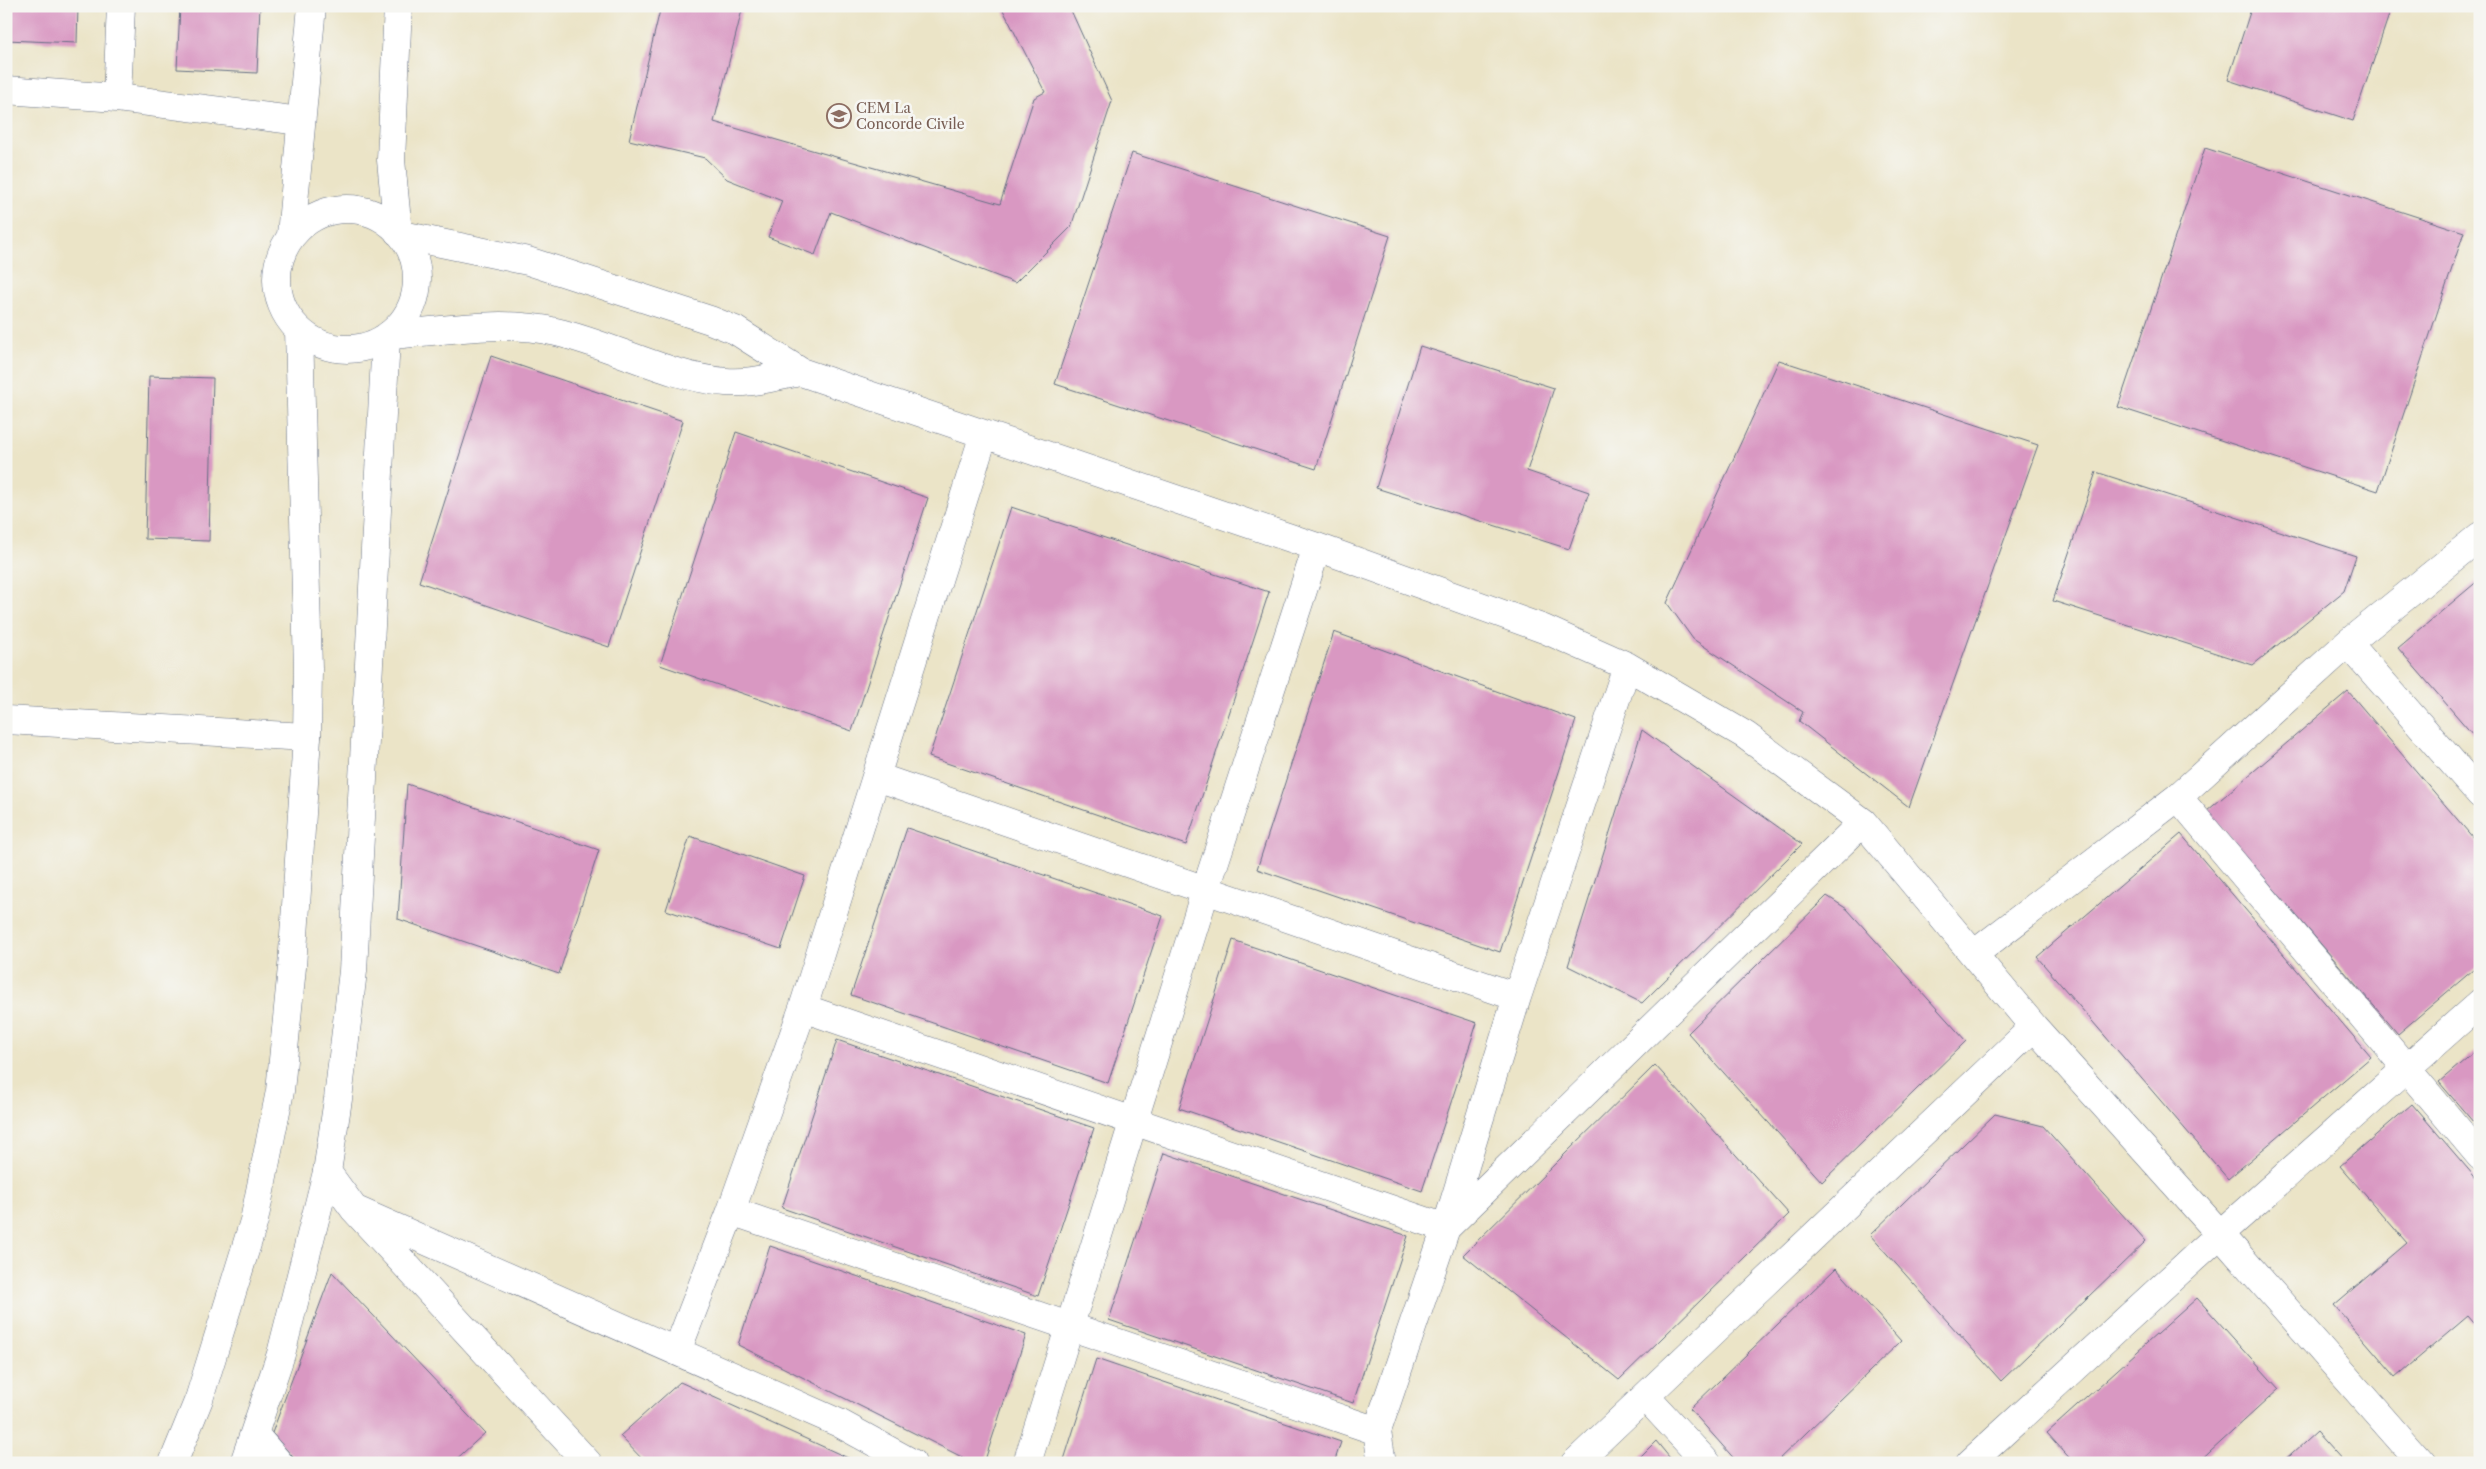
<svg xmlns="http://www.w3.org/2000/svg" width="2486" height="1469" viewBox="0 0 2486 1469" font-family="'Libre Caslon Text',serif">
	<rect width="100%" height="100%" fill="#f6f6f2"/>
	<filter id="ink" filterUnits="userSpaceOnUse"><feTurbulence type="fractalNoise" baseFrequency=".02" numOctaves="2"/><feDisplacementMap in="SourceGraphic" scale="10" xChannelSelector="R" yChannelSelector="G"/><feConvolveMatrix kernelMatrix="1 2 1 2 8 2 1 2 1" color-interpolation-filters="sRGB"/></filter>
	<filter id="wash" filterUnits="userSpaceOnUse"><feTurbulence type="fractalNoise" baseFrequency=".0096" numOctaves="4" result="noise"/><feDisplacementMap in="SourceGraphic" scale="20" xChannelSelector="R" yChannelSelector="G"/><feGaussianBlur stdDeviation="1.12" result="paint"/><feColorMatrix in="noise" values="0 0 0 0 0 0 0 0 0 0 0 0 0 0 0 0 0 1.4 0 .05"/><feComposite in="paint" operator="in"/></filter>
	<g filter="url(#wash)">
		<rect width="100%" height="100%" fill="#ebe4c7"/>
		<g id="blocks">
			<path fill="#d998c2" d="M 6,6 L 78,6 L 77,43 L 6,40 Z
				M 180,6 L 260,6 L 257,73 L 177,69 Z
				M 661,6 L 743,6 L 714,122 L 1000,204 L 1034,98 L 1045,92 L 1001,6 L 1069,6 L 1112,101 L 1071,227 L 1015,283 L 831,212 L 815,255 L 768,237 L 782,201 L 727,179 L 705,158 L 629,140 Z
				M 2252,6 L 2392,6 L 2353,121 L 2228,80 Z
				M 2205,148 L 2464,232 L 2378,491 L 2118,407 Z
				M 1132,153 L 1390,236 L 1316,469 L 1055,384 Z
				M 1420,346 L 1554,388 L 1527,471 L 1589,492 L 1569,549 L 1376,488 Z
				M 491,356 L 683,421 L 609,647 L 419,582 Z
				M 1779,360 L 2038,445 L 1909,807 L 1799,721 L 1803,712 L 1693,639 L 1667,603 Z
				M 149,376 L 213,378 L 209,541 L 145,539 Z
				M 736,432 L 928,498 L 852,731 L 660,665 Z
				M 2096,472 L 2356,556 L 2344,591 L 2253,665 L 2053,601 Z
				M 1011,507 L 1269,592 L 1186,845 L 929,757 Z
				M 2480,579 L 2480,743 L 2398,648 Z
				M 1334,632 L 1576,720 L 1500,952 L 1257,869 Z
				M 2348,691 L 2480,846 L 2480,964 L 2398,1034 L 2207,811 Z
				M 1642,730 L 1802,844 L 1642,1003 L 1568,966 Z
				M 407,784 L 599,850 L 559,974 L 398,919 Z
				M 907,828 L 1163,916 L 1108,1083 L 851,995 Z
				M 2181,834 L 2371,1057 L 2228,1179 L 2037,957 Z
				M 690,836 L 805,876 L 781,949 L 666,910 Z
				M 1827,896 L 1847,909 L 1966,1041 L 1822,1182 L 1688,1033 Z
				M 1233,940 L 1477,1023 L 1422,1191 L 1179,1108 Z
				M 837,1040 L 1094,1128 L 1038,1296 L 782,1208 Z
				M 2480,1047 L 2480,1130 L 2439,1082 Z
				M 1655,1065 L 1789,1214 L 1619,1380 L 1463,1255 Z
				M 2412,1104 L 2480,1183 L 2480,1330 L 2468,1316 L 2396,1377 L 2334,1305 L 2407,1243 L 2340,1166 Z
				M 1995,1114 L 2043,1126 L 2146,1241 L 2001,1381 L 1870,1235 Z
				M 1164,1153 L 1408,1236 L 1353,1403 L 1109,1320 Z
				M 770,1246 L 1026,1335 L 984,1463 L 974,1463 L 738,1345 Z
				M 1836,1268 L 1901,1341 L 1775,1463 L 1738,1463 L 1690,1409 Z
				M 332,1272 L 485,1433 L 452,1463 L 298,1463 L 272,1433 Z
				M 2197,1298 L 2279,1389 L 2198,1463 L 2074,1463 L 2047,1433 Z
				M 1096,1359 L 1341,1442 L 1334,1463 L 1063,1463 Z
				M 680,1382 L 771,1423 L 859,1463 L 646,1463 L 620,1436 Z
				M 2316,1432 L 2344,1463 L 2282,1463 Z
				M 1656,1441 L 1674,1463 L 1634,1463 Z"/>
		</g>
	</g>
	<g filter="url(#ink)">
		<use href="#blocks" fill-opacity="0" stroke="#646e83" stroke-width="1"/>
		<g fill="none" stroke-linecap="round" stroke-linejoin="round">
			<defs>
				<path id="minor" d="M 6,90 L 117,98 L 300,121
					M 117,98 L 121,6
					M 402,235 L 528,261 L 710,320 L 735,330 L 801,372 L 1317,547 L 1544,629 L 1627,666 L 1745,735 L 1863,822 L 2034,1027 L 2220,1234 L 2421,1463
					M 389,335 C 444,331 502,319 556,332 C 613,345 667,377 726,382 C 751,384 777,376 801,372
					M 2348,643 L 2480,794
					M 6,720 L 307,737
					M 877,777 L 1517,997
					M 2178,797 L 2480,1156
					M 1974,954 L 2178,797 L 2348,643 L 2480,536
					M 803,1008 L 1446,1228 L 1863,822
					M 327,1172 L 354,1209 L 588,1463
					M 354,1209 L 839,1423 L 912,1463
					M 731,1211 L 1377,1431
					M 677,1351 L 731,1211 L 803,1008 L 984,434
					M 1646,1397 L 1707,1463
					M 255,1435 L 279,1463
					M 1027,1463 L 1205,892 L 1317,547
					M 1382,1463 L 1377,1431 L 1446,1228 L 1517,997 L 1627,666
					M 1575,1463 L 2034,1027
					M 1970,1463 L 2220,1234 L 2480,1003"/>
				<path id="major" d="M 398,6 L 391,160 L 398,232
					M277 279a70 70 0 1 1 140 0a70 70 0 1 1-140 0Z
					M 291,235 L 312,6
					M 173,1463 L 199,1399 L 254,1221 L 280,1091 L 292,967 L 307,737 L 308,669 L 299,330
					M 244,1463 L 281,1354 L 327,1172 L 338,1099 L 353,971 L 386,338"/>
			</defs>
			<use href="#minor" stroke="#646e83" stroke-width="29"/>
			<use href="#major" stroke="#646e83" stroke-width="29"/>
			<use href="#minor" stroke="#fff" stroke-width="28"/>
			<use href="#major" stroke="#fff" stroke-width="28"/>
		</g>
	</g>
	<defs>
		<symbol id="school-ring" viewBox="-11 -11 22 22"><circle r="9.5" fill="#f6f6f2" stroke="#8d6e63" stroke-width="1.5"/><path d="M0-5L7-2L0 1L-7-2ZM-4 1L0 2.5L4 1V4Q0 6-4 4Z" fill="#8d6e63"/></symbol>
	</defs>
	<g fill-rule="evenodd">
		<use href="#school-ring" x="825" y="102" width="28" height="28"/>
	</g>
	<g text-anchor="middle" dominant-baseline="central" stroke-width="5" stroke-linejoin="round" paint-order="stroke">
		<g font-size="14" fill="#785e54" stroke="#f6f6f2" text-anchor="start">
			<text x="856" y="108">CEM La<tspan x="856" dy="16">Concorde Civile</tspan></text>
		</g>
	</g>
	<rect width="2486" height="1469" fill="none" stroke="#f6f6f2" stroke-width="25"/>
</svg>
